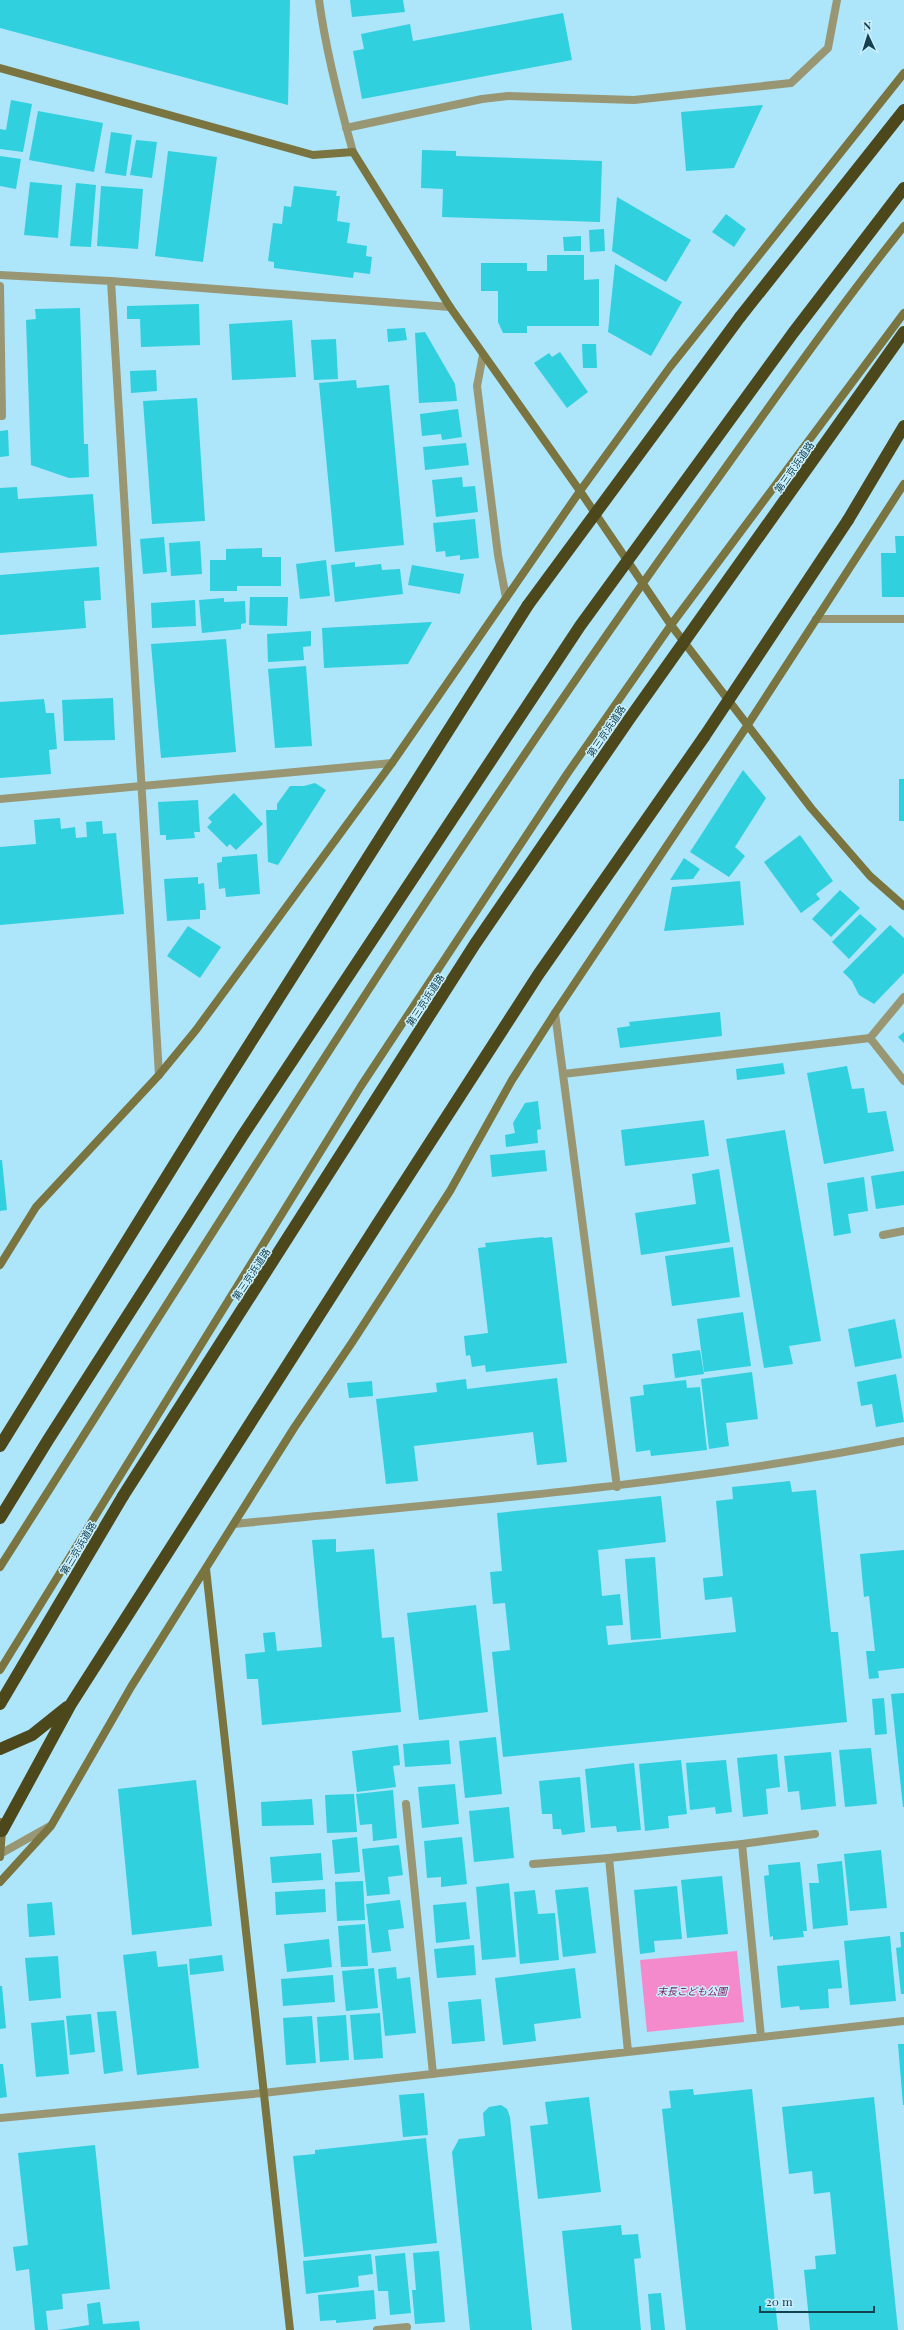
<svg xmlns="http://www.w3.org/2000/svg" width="904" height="2330" viewBox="0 0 904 2330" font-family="'Playfair Display','Noto Sans JP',serif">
	<rect width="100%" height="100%" fill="#ade5fb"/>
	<path fill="#f48acb" d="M 737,1951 L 744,2022 L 647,2032 L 640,1960 Z"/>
	<path fill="#30d0de" d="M 0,0 L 290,0 L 288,105 L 0,28 Z
		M 350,0 L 403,0 L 405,12 L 352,17 Z
		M 563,13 L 572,60 L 362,99 L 353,51 L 364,49 L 361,34 L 410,24 L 413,41 Z
		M 11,100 L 32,104 L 23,152 L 0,149 L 0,129 L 6,130 Z
		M 763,105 L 734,168 L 686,171 L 681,112 Z
		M 38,111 L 103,123 L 94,172 L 29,160 Z
		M 111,132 L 132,135 L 126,176 L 105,173 Z
		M 136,140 L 157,142 L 152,178 L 130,175 Z
		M 422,150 L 456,151 L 456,156 L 602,161 L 600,222 L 442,217 L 443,189 L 421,188 Z
		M 168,151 L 217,157 L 203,262 L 155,256 Z
		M 0,156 L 21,159 L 16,189 L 0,186 Z
		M 30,182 L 62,185 L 58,238 L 24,235 Z
		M 76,183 L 96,185 L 91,247 L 70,246 Z
		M 101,186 L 143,189 L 138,249 L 97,246 Z
		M 294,186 L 337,191 L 336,196 L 340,196 L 337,221 L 350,223 L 347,243 L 367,246 L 366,256 L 372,257 L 370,274 L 354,272 L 353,278 L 274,268 L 274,262 L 268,261 L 273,223 L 282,224 L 284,206 L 291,207 Z
		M 617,197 L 691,240 L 666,282 L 612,251 Z
		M 726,214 L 746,229 L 734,247 L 712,232 Z
		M 604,229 L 605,251 L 590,252 L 589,230 Z
		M 581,236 L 581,251 L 564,251 L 563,237 Z
		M 547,255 L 584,255 L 584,280 L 599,279 L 599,326 L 527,326 L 527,333 L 503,333 L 498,322 L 498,291 L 481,291 L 481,263 L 527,263 L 527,271 L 547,271 Z
		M 615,264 L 682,302 L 651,356 L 608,332 Z
		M 199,304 L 200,345 L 141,347 L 140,319 L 127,319 L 127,306 Z
		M 80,308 L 84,444 L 88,444 L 89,477 L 69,478 L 31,465 L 26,320 L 36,319 L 35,309 Z
		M 292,320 L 296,377 L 232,380 L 229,324 Z
		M 405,328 L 407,340 L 388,342 L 387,329 Z
		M 425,332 L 455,384 L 457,401 L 419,403 L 415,333 Z
		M 336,339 L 338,379 L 314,380 L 311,340 Z
		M 582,344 L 596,344 L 597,368 L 583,368 Z
		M 560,352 L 588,392 L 567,408 L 534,363 L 549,353 L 552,357 Z
		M 156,370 L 157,391 L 131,393 L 130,371 Z
		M 356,380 L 357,388 L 389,385 L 404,545 L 335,552 L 319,383 Z
		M 197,398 L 205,521 L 152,524 L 143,401 Z
		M 458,409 L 462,437 L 442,440 L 441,434 L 422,436 L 420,414 Z
		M 8,430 L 9,456 L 0,457 L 0,431 Z
		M 466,443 L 469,465 L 425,470 L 423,447 Z
		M 462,477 L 463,487 L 475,486 L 478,512 L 436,517 L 432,480 Z
		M 17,487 L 18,499 L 93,494 L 97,546 L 0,553 L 0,488 Z
		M 475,519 L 479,558 L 460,560 L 460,555 L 446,557 L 445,551 L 436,552 L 433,523 Z
		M 895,536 L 904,536 L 904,597 L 882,597 L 881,553 L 896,553 Z
		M 164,537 L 167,572 L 143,574 L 140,539 Z
		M 200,541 L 202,574 L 171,576 L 169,543 Z
		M 262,548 L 262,557 L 281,557 L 281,586 L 237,586 L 237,591 L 210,591 L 210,560 L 226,560 L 226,549 Z
		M 326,560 L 330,596 L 300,599 L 296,564 Z
		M 355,562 L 355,567 L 381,564 L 382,570 L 400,569 L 403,594 L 335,602 L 331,565 Z
		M 412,565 L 464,574 L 460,594 L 408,585 Z
		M 99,567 L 101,600 L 84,601 L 86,628 L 0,635 L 0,575 Z
		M 250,597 L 288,597 L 287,626 L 249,625 Z
		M 224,598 L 224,602 L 245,601 L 246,623 L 241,624 L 241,629 L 202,633 L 199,600 Z
		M 195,600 L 196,626 L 152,628 L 151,603 Z
		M 432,622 L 408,664 L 324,668 L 322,628 Z
		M 311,631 L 311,646 L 303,647 L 304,660 L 268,662 L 267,634 Z
		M 226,639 L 236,752 L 161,758 L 151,644 Z
		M 306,666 L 312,746 L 275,748 L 268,669 Z
		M 113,698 L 115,740 L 64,741 L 62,700 Z
		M 44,699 L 46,713 L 54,713 L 57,749 L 49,750 L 51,774 L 0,778 L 0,702 Z
		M 743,770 L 766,798 L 735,847 L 745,856 L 729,877 L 690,852 Z
		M 899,779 L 904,779 L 904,821 L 899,821 Z
		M 315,783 L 326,790 L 278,865 L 268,862 L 266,810 L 277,810 L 277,804 L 290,786 L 304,786 Z
		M 234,793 L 263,824 L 236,850 L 230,844 L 227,847 L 207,827 L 212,822 L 208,818 Z
		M 198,800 L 200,832 L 194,832 L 195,838 L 166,840 L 166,835 L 160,835 L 158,802 Z
		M 60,818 L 61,829 L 75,827 L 76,838 L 87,837 L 86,822 L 102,821 L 103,834 L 116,833 L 124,914 L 0,925 L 0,847 L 36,844 L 34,820 Z
		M 800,835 L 833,881 L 816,894 L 820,899 L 801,913 L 764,862 Z
		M 257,854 L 260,894 L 226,897 L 225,888 L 219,889 L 217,863 L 222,862 L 222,857 Z
		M 684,858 L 700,869 L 693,879 L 670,880 Z
		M 198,877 L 198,884 L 204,883 L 206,910 L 200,910 L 200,919 L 167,921 L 164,879 Z
		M 740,881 L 744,925 L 664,931 L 672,887 Z
		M 840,890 L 860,908 L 831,937 L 812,919 Z
		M 860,914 L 877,929 L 849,959 L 832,942 Z
		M 890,925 L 904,938 L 904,973 L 874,1004 L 859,995 L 852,981 L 843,972 Z
		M 188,926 L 221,947 L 200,978 L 167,956 Z
		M 720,1012 L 722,1036 L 620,1048 L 617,1028 L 630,1026 L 629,1022 Z
		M 904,1032 L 904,1043 L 898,1037 Z
		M 783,1063 L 785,1074 L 737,1080 L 736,1069 Z
		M 847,1066 L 852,1089 L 864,1088 L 868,1113 L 886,1111 L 894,1151 L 824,1164 L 807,1073 Z
		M 538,1101 L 541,1129 L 537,1130 L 538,1143 L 506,1147 L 505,1135 L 515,1133 L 513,1123 L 525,1103 Z
		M 704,1120 L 709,1156 L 625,1166 L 621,1130 Z
		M 785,1130 L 821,1341 L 789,1346 L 793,1364 L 764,1368 L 726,1139 Z
		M 545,1150 L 547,1171 L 492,1177 L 490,1155 Z
		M 0,1160 L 2,1160 L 7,1210 L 0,1211 Z
		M 719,1169 L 730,1242 L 641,1255 L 635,1213 L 696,1204 L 692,1174 Z
		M 904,1171 L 904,1205 L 876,1209 L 871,1176 Z
		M 864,1177 L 868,1211 L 848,1214 L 851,1233 L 834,1236 L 827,1183 Z
		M 543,1237 L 544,1238 L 552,1237 L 567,1363 L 486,1372 L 485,1365 L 472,1367 L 470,1355 L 466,1356 L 464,1336 L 488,1333 L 478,1248 L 486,1247 L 485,1243 Z
		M 733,1247 L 740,1297 L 672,1306 L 665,1256 Z
		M 743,1312 L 751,1366 L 704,1372 L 697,1319 Z
		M 895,1319 L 902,1358 L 855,1367 L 848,1329 Z
		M 700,1350 L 704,1374 L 675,1378 L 672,1354 Z
		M 752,1372 L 758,1419 L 726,1423 L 729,1446 L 709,1449 L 701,1379 Z
		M 896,1374 L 904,1422 L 876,1427 L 872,1404 L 861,1406 L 857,1382 Z
		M 557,1378 L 567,1462 L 537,1465 L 533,1432 L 414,1446 L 418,1481 L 386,1484 L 376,1399 L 437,1392 L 436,1383 L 466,1379 L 467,1389 Z
		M 686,1380 L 687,1388 L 700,1387 L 707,1450 L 651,1456 L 650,1450 L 636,1452 L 630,1397 L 644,1395 L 643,1385 Z
		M 372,1381 L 373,1396 L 349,1398 L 347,1383 Z
		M 790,1481 L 792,1492 L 816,1490 L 831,1632 L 838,1632 L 847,1722 L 503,1757 L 492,1652 L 510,1650 L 505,1603 L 493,1604 L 490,1572 L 502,1571 L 497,1513 L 661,1496 L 666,1542 L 598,1550 L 602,1596 L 620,1594 L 623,1625 L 606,1626 L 608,1645 L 736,1632 L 732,1597 L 705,1600 L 703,1578 L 723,1576 L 716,1501 L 733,1499 L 732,1487 Z
		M 336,1539 L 336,1552 L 374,1549 L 382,1638 L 394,1637 L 401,1712 L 262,1725 L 258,1679 L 247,1679 L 245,1654 L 265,1652 L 263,1633 L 275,1632 L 277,1651 L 322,1647 L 312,1540 Z
		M 904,1550 L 904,1668 L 878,1671 L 879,1678 L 869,1679 L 866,1651 L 875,1651 L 869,1596 L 864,1597 L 860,1554 Z
		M 655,1557 L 661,1638 L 631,1640 L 625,1559 Z
		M 476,1605 L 488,1712 L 419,1720 L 407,1613 Z
		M 904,1693 L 904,1807 L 903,1807 L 891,1694 Z
		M 884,1698 L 887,1734 L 875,1735 L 872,1699 Z
		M 496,1737 L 502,1794 L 465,1798 L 459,1741 Z
		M 449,1740 L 451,1764 L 405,1767 L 403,1744 Z
		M 398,1745 L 400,1765 L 393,1766 L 396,1787 L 357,1792 L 352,1751 Z
		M 871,1748 L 877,1804 L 845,1807 L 839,1750 Z
		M 831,1752 L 836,1806 L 801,1810 L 799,1791 L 788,1792 L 784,1756 Z
		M 777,1754 L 780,1787 L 766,1789 L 768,1814 L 743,1817 L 737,1758 Z
		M 681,1760 L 687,1814 L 668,1816 L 669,1828 L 645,1831 L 639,1764 Z
		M 726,1760 L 732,1812 L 716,1814 L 715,1807 L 690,1810 L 686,1763 Z
		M 634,1763 L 641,1830 L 617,1832 L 616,1826 L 591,1828 L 585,1769 Z
		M 580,1777 L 585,1832 L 562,1835 L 561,1829 L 553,1829 L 552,1814 L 542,1814 L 539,1781 Z
		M 196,1780 L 212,1926 L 132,1935 L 118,1789 Z
		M 455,1784 L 459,1824 L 422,1828 L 418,1787 Z
		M 393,1790 L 397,1838 L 373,1841 L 372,1824 L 360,1825 L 356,1794 Z
		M 354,1794 L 357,1832 L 327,1833 L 325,1795 Z
		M 312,1799 L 314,1825 L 262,1826 L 261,1802 Z
		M 509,1807 L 514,1858 L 474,1862 L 469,1811 Z
		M 357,1837 L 360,1872 L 335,1874 L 332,1840 Z
		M 462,1837 L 467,1884 L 441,1887 L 441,1877 L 427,1878 L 424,1841 Z
		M 399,1845 L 403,1875 L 388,1877 L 390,1894 L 367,1896 L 362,1849 Z
		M 881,1850 L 887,1908 L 850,1911 L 844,1854 Z
		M 321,1853 L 323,1880 L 272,1883 L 270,1857 Z
		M 842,1861 L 848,1925 L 813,1929 L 809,1883 L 819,1883 L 817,1864 Z
		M 800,1862 L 807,1931 L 803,1931 L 804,1937 L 773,1940 L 773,1936 L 770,1937 L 764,1876 L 769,1875 L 768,1865 Z
		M 722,1876 L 728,1934 L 687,1938 L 681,1880 Z
		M 363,1881 L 365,1920 L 337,1921 L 335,1882 Z
		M 509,1883 L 516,1957 L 482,1960 L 476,1887 Z
		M 677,1886 L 682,1939 L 654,1941 L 655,1952 L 640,1954 L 634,1890 Z
		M 588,1887 L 596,1953 L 563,1957 L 555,1890 Z
		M 325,1889 L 326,1912 L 276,1915 L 275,1892 Z
		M 535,1890 L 538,1914 L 555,1913 L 559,1960 L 520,1964 L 514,1892 Z
		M 400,1900 L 404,1928 L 388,1930 L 391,1951 L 372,1953 L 366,1904 Z
		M 52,1902 L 55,1935 L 29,1937 L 27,1904 Z
		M 466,1902 L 470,1939 L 436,1943 L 433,1905 Z
		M 365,1924 L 368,1966 L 341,1967 L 338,1926 Z
		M 900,1932 L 904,1932 L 904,1994 L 901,1994 L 896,1948 L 901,1947 Z
		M 890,1936 L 896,2001 L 850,2005 L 844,1941 Z
		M 329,1939 L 332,1967 L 287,1972 L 284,1944 Z
		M 474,1945 L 476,1975 L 437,1978 L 434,1949 Z
		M 156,1951 L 158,1967 L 187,1964 L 199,2068 L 137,2075 L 123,1955 Z
		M 222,1955 L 224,1971 L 190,1975 L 189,1959 Z
		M 58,1956 L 61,1998 L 29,2001 L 25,1958 Z
		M 839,1960 L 842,1988 L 828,1989 L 829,2008 L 800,2010 L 799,2006 L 781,2008 L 777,1966 Z
		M 396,1967 L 397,1979 L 410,1977 L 416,2033 L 385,2036 L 378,1969 Z
		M 374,1968 L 378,2008 L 346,2011 L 342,1971 Z
		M 575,1968 L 581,2018 L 534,2024 L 536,2041 L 503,2045 L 495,1978 Z
		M 333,1975 L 335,2002 L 283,2006 L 281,1979 Z
		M 0,1986 L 2,1986 L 6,2028 L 0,2029 Z
		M 481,1999 L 485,2041 L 452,2044 L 448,2002 Z
		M 116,2011 L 123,2071 L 104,2074 L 97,2012 Z
		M 380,2013 L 383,2058 L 354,2060 L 350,2015 Z
		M 91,2014 L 95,2052 L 70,2055 L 66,2016 Z
		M 346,2015 L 349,2060 L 320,2062 L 317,2017 Z
		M 312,2016 L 316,2063 L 286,2065 L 283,2018 Z
		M 64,2020 L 69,2074 L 36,2077 L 31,2023 Z
		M 898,2044 L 904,2044 L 904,2105 L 903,2105 Z
		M 0,2064 L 3,2064 L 7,2097 L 0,2098 Z
		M 693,2089 L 694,2095 L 752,2089 L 778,2330 L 686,2330 L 662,2109 L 671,2108 L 669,2091 Z
		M 424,2093 L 428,2135 L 403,2137 L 399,2095 Z
		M 589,2097 L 601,2192 L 538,2199 L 530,2126 L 548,2124 L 545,2102 Z
		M 874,2097 L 898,2330 L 810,2330 L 804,2270 L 816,2269 L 815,2256 L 836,2254 L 830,2192 L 814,2194 L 812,2171 L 789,2174 L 782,2107 Z
		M 501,2105 L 507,2109 L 510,2117 L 532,2330 L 470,2330 L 452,2152 L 459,2139 L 485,2136 L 483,2113 L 489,2107 Z
		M 426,2138 L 437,2243 L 304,2257 L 293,2156 L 315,2154 L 315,2150 Z
		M 95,2145 L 110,2289 L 62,2294 L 63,2309 L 46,2311 L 48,2330 L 35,2330 L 29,2269 L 16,2271 L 13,2247 L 28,2245 L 18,2153 Z
		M 621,2225 L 622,2235 L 638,2234 L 641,2258 L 634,2259 L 641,2330 L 572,2330 L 562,2231 Z
		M 439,2251 L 445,2322 L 415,2324 L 412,2290 L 416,2290 L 413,2253 Z
		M 405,2253 L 411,2313 L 390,2315 L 388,2291 L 378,2291 L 375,2256 Z
		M 371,2254 L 373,2274 L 358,2276 L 359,2287 L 306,2294 L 303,2261 Z
		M 374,2290 L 376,2319 L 336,2323 L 336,2320 L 320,2321 L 318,2295 Z
		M 661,2293 L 665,2330 L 651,2330 L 648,2294 Z
		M 100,2302 L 103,2324 L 139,2321 L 140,2330 L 58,2330 L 89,2325 L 87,2304 Z"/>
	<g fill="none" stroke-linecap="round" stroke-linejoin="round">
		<path stroke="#999674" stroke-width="8" d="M 0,286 L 2,416
			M 870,1038 L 904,997
			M 883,1235 L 904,1231
			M 406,1804 L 433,2074
			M 742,1844 L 815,1834
			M 533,1864 L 609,1858
			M 377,2330 L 407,2327"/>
		<path stroke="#999674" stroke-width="8" d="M 319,0 C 326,52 339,102 353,152
			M 346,128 L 482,99 L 508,96 L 634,100 L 791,83 L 828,48 L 837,0
			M 0,275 L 111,281 L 450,307
			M 111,281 L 159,1075
			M 483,355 L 477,386 L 498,555 L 506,598
			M 816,619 L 904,619
			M 0,799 L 392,763
			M 555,1013 L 617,1487
			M 563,1074 L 870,1038 L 904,1081
			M 234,1524 C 458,1502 683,1485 904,1441
			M 0,1854 L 50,1826
			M 628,2052 L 609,1858 L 742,1844 L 761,2037
			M 0,2118 L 263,2093 L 904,2021"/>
		<path stroke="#7a7540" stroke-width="8" d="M 0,68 L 313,155 L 353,152 L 450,307 L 580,491 L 671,625 L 811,808 L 870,876 L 904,906
			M 0,1265 L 36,1207 L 159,1075 L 196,1030 L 392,763 L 580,491 L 670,367 L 904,73
			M 0,1567 C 232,1203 458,837 711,488 C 774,400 836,311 904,226
			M 206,1569 L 290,2330
			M 0,1670 L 361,1086 L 567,774 L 671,625 L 904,313
			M 0,1822 L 2,1831 L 0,1857
			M 0,1882 L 51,1826 L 131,1687 L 294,1428 L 353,1341 L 450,1191 L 512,1080 L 555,1013 L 747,726 L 904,484"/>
		<path stroke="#4c481b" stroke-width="12" d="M 740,317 L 904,110
			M 848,520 L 904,426
			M 0,1446 L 216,1097 L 528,605
			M 0,1704 L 123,1496
			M 0,1749 L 32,1735 L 67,1707
			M 2,1831 L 71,1704 L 380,1220 L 538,975 L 704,737"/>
		<path stroke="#4c481b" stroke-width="12" d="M 528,605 L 740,317
			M 704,737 L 848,520
			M 123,1496 L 475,944 L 630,718 L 904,332
			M 0,1518 L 48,1440 L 243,1135 L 580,626 L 793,333 L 904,188"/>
	</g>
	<g text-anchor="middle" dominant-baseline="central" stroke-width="3" stroke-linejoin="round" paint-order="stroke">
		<g font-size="10" fill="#14414f" stroke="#caeffd">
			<text transform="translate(794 467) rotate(-55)">第三京浜道路</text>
			<text transform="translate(606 731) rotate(-56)">第三京浜道路</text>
			<text transform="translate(425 1000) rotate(-57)">第三京浜道路</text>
			<text transform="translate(251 1274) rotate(-57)">第三京浜道路</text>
			<text transform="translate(78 1548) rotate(-59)">第三京浜道路</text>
		</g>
		<g font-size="10" font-style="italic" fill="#7e1c5f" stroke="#caeffd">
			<text x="692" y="1991">末長こども公園</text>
		</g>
	</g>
	<g transform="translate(868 36) rotate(356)" stroke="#caeffd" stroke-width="3" paint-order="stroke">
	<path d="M0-3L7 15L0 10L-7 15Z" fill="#14414f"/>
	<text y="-6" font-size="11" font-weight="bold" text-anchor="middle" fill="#14414f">N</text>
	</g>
	<path d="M760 2306v6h114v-6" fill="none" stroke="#14414f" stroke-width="2"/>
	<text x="766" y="2306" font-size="12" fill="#14414f" stroke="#caeffd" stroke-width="3" paint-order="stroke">20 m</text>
</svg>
